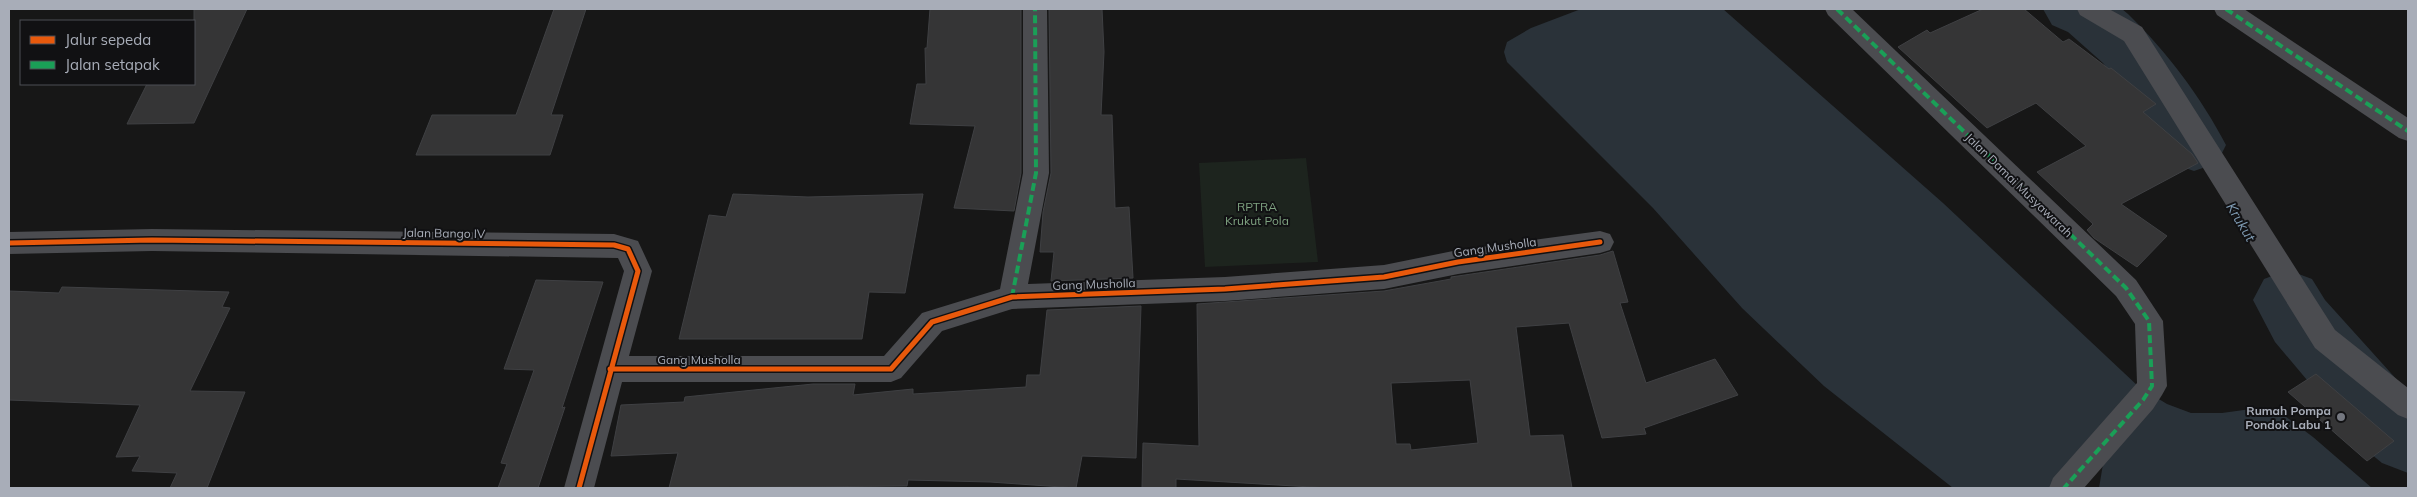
<svg xmlns="http://www.w3.org/2000/svg" width="2417" height="497" viewBox="0 0 2417 497" font-family="Mulish,sans-serif">
	<rect width="100%" height="100%" fill="#171717"/>
	<path fill="#1d241e" d="M 1306,158 L 1318,262 L 1205,267 L 1199,163 Z"/>
	<path fill="#2a3239" d="M 1581,9 L 1723,9 L 1943,203 L 2139,387 L 2167,404 L 2191,413 L 2222,413 L 2251,409 L 2285,416 L 2313,437 L 2372,488 L 2099,488 L 2103,464 L 2129,400 L 2049,488 L 1953,488 L 1824,386 L 1742,308 L 1653,208 L 1507,62 L 1504,52 L 1507,42 L 1531,28 Z"/>
	<g fill="none" stroke-linecap="round" stroke-linejoin="round">
		<path fill="#2a3239" fill-rule="evenodd" d="M 2043,9 L 2122,9 L 2128,14 C 2167,52 2201,97 2226,145 L 2217,163 L 2194,171 L 2171,163 L 2135,105 L 2103,63 L 2068,32 L 2052,25 Z
			M 2288,270 L 2312,279 L 2325,300 L 2408,392 L 2408,473 L 2382,463 L 2365,449 L 2275,342 L 2253,300 L 2264,279 Z"/>
	</g>
	<path fill="#353536" stroke="#3f4043" fill-rule="evenodd" d="M 194,9 L 247,9 L 194,123 L 127,124 L 147,84 L 194,84 Z
		M 554,9 L 586,9 L 551,115 L 563,115 L 550,155 L 416,155 L 432,115 L 516,115 Z
		M 930,9 L 1021,9 L 1021,173 L 1014,211 L 954,208 L 975,126 L 910,124 L 917,84 L 926,84 L 925,48 L 927,48 Z
		M 1049,9 L 1102,9 L 1104,52 L 1101,115 L 1112,115 L 1115,208 L 1129,207 L 1133,278 L 1051,281 L 1054,252 L 1040,252 L 1043,212 L 1051,173 Z
		M 1983,9 L 2024,9 L 2063,42 L 2069,39 L 2109,69 L 2111,68 L 2156,104 L 2143,112 L 2192,154 L 2198,163 L 2121,204 L 2167,236 L 2137,267 L 2094,238 L 2087,230 L 2093,224 L 2037,172 L 2086,146 L 2036,103 L 1987,128 L 1898,47 L 1927,30 L 1930,33 Z
		M 733,194 L 808,197 L 923,194 L 905,293 L 869,292 L 862,339 L 679,339 L 709,215 L 726,217 Z
		M 1613,251 L 1628,302 L 1620,303 L 1646,383 L 1715,359 L 1738,395 L 1644,428 L 1646,434 L 1602,438 L 1569,323 L 1516,327 L 1530,436 L 1563,435 L 1572,488 L 1328,488 L 1176,479 L 1176,488 L 1142,488 L 1143,443 L 1199,446 L 1197,304 L 1384,291 L 1451,279 L 1451,277 L 1458,276 L 1600,255 ZM 1470,380 L 1478,443 L 1411,450 L 1410,444 L 1396,444 L 1391,383 Z
		M 536,280 L 603,282 L 562,408 L 565,407 L 538,488 L 498,488 L 507,464 L 501,463 L 534,370 L 504,369 Z
		M 62,287 L 229,292 L 222,307 L 230,308 L 190,391 L 245,392 L 207,488 L 170,488 L 177,473 L 132,471 L 140,456 L 116,457 L 140,405 L 9,400 L 9,291 L 59,293 Z
		M 1141,306 L 1136,458 L 1082,456 L 1076,488 L 990,482 L 908,480 L 907,486 L 669,488 L 678,453 L 611,456 L 621,405 L 684,402 L 685,397 L 813,384 L 855,384 L 853,395 L 913,389 L 913,394 L 1026,387 L 1027,375 L 1040,375 L 1047,310 Z
		M 2316,374 L 2394,441 L 2367,461 L 2288,392 Z"/>
	<g fill="none" stroke-linecap="round" stroke-linejoin="round">
		<path fill="#4b4c50" fill-rule="evenodd" d="M 1023,9 L 1047,9 L 1049,173 L 1028,284 L 1225,277 L 1384,265 L 1458,250 L 1600,231 L 1610,234 L 1614,242 L 1610,250 L 1600,253 L 1458,274 L 1384,289 L 1225,301 L 1012,309 L 942,331 L 901,378 L 891,382 L 622,382 L 594,488 L 564,488 L 624,271 L 618,258 L 152,251 L 9,254 L 9,232 L 152,229 L 614,234 L 638,241 L 652,271 L 629,356 L 884,356 L 922,313 L 1000,289 L 1023,173 Z
			M 1825,9 L 1852,9 L 2136,280 L 2163,321 L 2167,386 L 2162,395 L 2153,409 L 2084,488 L 2049,488 L 2053,478 L 2137,383 L 2135,324 L 2116,296 L 1828,15 Z
			M 2077,9 L 2109,9 L 2142,27 L 2335,330 L 2408,388 L 2408,419 L 2398,415 L 2315,348 L 2124,41 L 2080,15 Z
			M 2214,9 L 2244,9 L 2408,118 L 2408,141 L 2399,138 L 2217,15 Z"/>
		<path stroke="#1a9f57" stroke-width="4" stroke-dasharray="8 4" stroke-linecap="butt" d="M 1837,9 L 2126,288 L 2149,321 L 2152,386 L 2143,400 L 2064,488
			M 2226,9 L 2408,131
			M 1012,297 L 1036,173 L 1035,9"/>
		<defs>
			<path id="cycleway" d="M 9,243 L 152,240 L 614,245 L 628,249 L 638,271 L 579,488
				M 610,369 L 891,369 L 932,322 L 1012,297 L 1225,289 L 1384,277 L 1458,262 L 1600,242"/>
		</defs>
		<use href="#cycleway" stroke="#111113" stroke-width="8"/>
		<use href="#cycleway" stroke="#e8590c" stroke-width="5"/>
	</g>
	<circle fill="#757880" stroke="#111113" stroke-width="2" cx="2341" cy="417" r="5"/>
	<g text-anchor="middle" dominant-baseline="central" stroke-width="4" stroke-linejoin="round" paint-order="stroke">
		<g font-size="12" fill="#a8adb8" stroke="#111113">
			<text transform="translate(2019 185) rotate(44)">Jalan Damai Musyawarah</text>
			<text transform="translate(444 233) rotate(1)">Jalan Bango IV</text>
			<text transform="translate(1495 247) rotate(-8)">Gang Musholla</text>
			<text transform="translate(1094 284) rotate(-2)">Gang Musholla</text>
			<text x="699" y="359">Gang Musholla</text>
		</g>
		<g font-size="12" fill="#7fa381" stroke="#111113">
			<text x="1257" y="206">RPTRA<tspan x="1257" dy="14">Krukut Pola</tspan></text>
		</g>
		<g font-size="12" font-weight="bold" fill="#a8adb8" stroke="#111113" text-anchor="end">
			<text x="2331" y="410">Rumah Pompa<tspan x="2331" dy="14">Pondok Labu 1</tspan></text>
		</g>
		<g font-size="14" font-style="italic" fill="#7f9bb3" stroke="#111113">
			<text transform="translate(2241 222) rotate(59)">Krukut</text>
		</g>
	</g>
	<rect width="2417" height="497" fill="none" stroke="#a8adb8" stroke-width="20"/>
	<rect x="20" y="20" width="175" height="65" fill="#111113" stroke="#4d4f55"/>
	<rect x="30" y="36" width="25" height="8" fill="#e8590c" stroke="#4d4f55"/>
	<text x="65" y="45" font-size="15" fill="#a8adb8">Jalur sepeda</text>
	<rect x="30" y="61" width="25" height="8" fill="#1a9f57" stroke="#4d4f55"/>
	<text x="65" y="70" font-size="15" fill="#a8adb8">Jalan setapak</text>
</svg>
